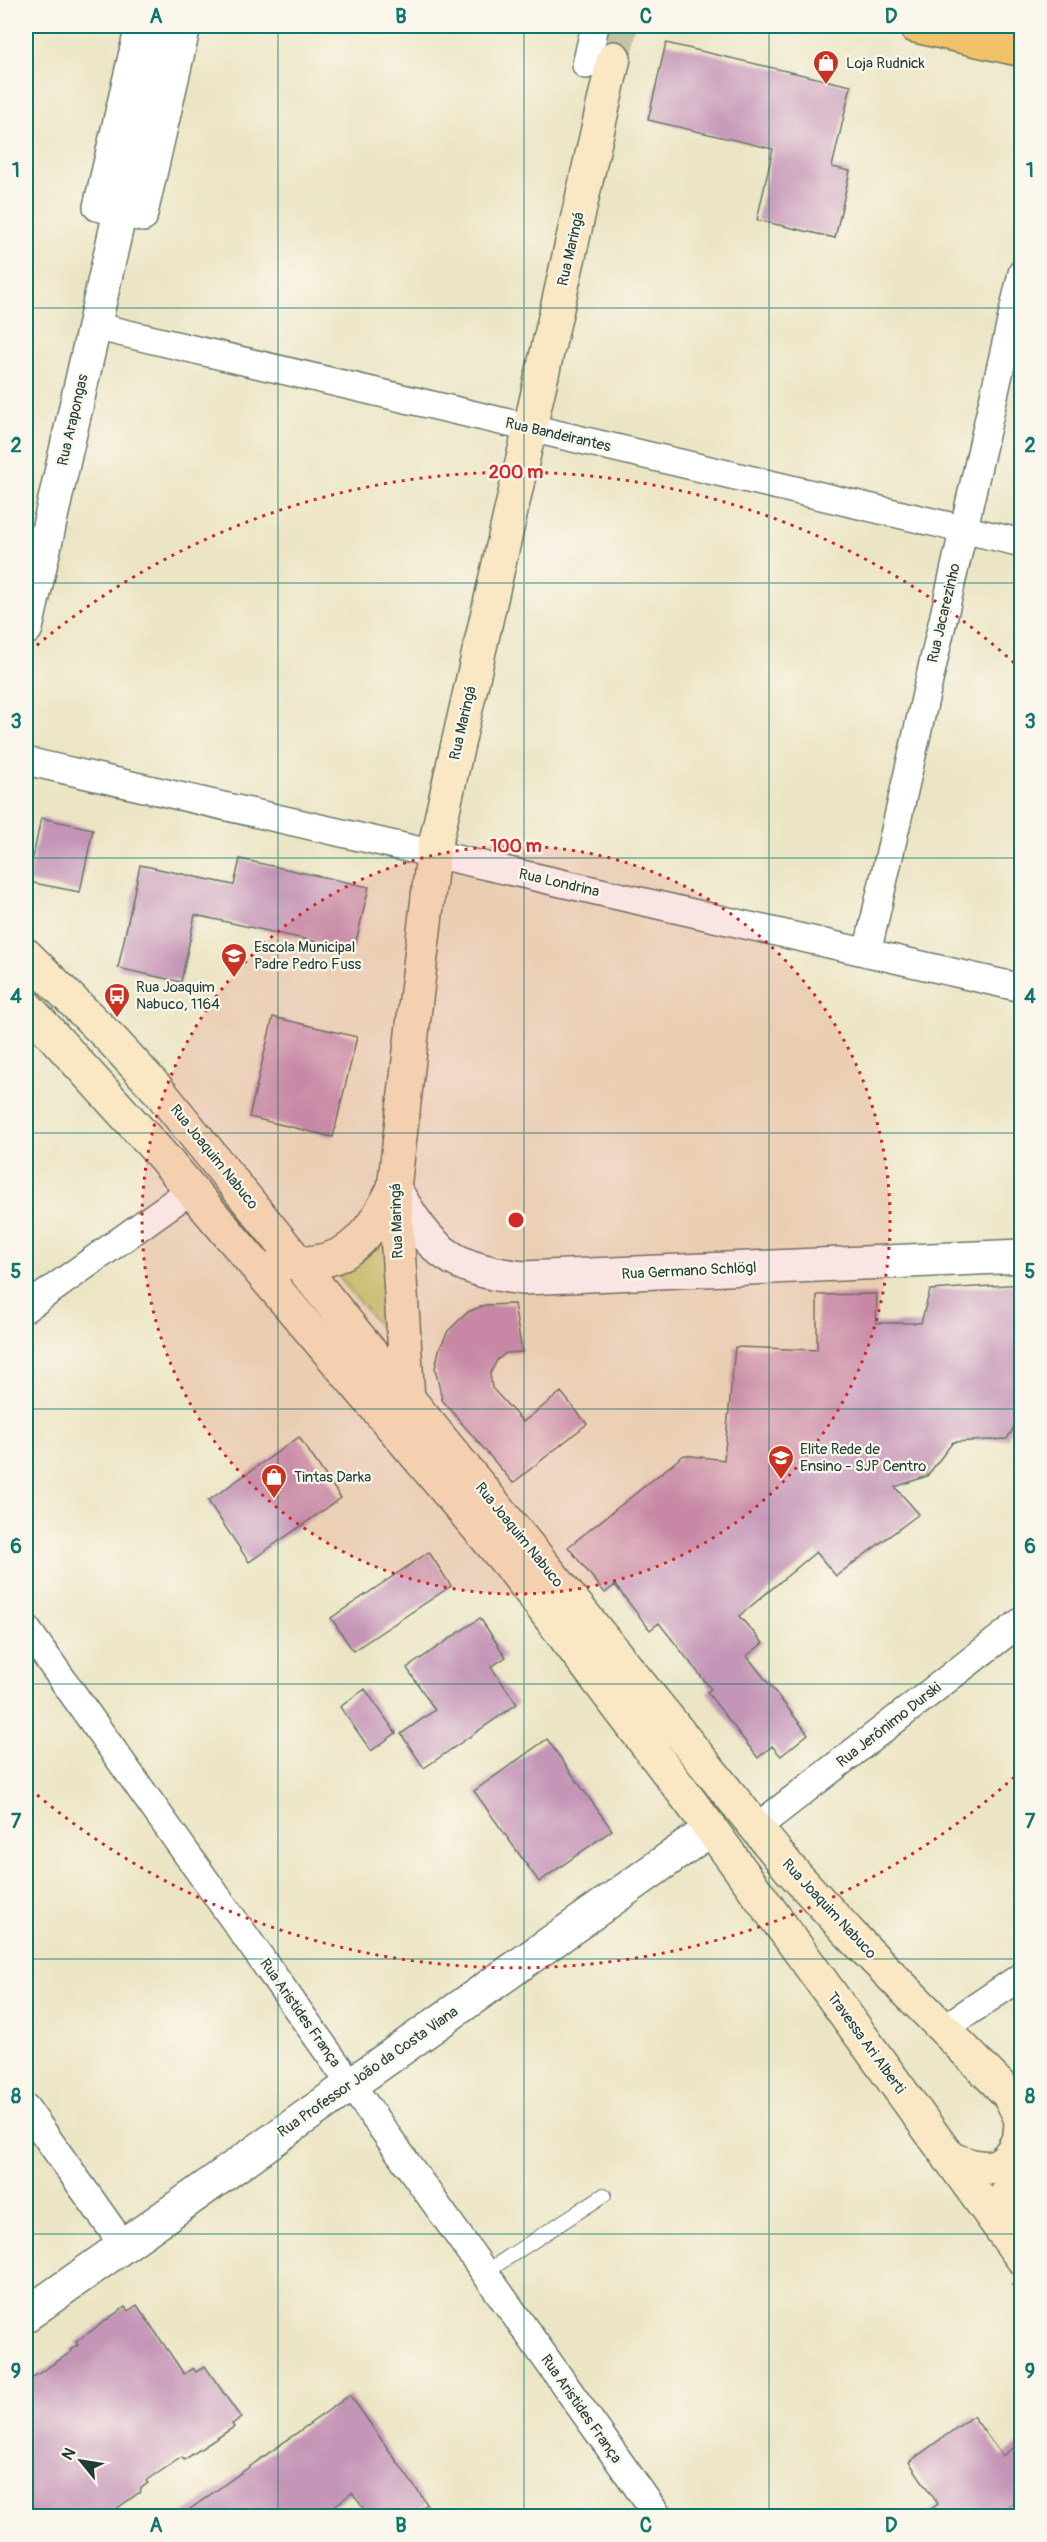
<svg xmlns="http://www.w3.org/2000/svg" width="1047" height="2542" viewBox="0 0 1047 2542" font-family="Pangolin,sans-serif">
	<rect width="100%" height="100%" fill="#fbf7ec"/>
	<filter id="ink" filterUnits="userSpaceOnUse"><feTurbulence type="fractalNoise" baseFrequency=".0167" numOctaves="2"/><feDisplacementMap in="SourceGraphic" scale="12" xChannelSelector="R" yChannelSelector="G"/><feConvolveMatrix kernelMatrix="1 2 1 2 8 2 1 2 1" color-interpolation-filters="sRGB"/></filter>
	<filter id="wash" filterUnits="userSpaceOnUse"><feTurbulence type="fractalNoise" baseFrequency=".008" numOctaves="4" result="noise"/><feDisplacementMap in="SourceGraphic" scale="24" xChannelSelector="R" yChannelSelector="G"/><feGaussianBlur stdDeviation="1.35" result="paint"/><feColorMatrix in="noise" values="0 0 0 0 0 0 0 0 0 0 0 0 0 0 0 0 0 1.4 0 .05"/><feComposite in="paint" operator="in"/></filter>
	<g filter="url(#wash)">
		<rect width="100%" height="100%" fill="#ece5c5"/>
		<path fill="#c2ce70" stroke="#708652" stroke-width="1.5" d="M 387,1241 L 392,1342 L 332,1268 Z"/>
		<g id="blocks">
			<path fill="#c595b7" d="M 666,43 L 851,86 L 832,167 L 850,171 L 835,238 L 757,220 L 773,149 L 648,120 Z
				M 41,818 L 93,829 L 80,892 L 28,882 Z
				M 240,859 L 369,887 L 354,950 L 195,915 L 181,982 L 118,968 L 140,865 L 234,885 Z
				M 273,1017 L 357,1037 L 333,1137 L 249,1117 Z
				M 1022,1284 L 1022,1414 L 1007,1439 L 953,1442 L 927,1476 L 895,1487 L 919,1514 L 836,1576 L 816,1552 L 739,1616 L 763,1643 L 747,1656 L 808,1734 L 781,1756 L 772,1746 L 758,1758 L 707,1692 L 711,1689 L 659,1623 L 650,1630 L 615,1585 L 605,1593 L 568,1547 L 684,1455 L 724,1460 L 735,1347 L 817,1350 L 817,1295 L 877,1294 L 876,1323 L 921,1323 L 930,1290 Z
				M 514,1304 L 522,1352 L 506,1353 L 497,1360 L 490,1374 L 492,1388 L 523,1422 L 561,1392 L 587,1424 L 513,1483 L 442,1400 L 435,1368 L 439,1350 L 448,1331 L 468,1312 L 485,1305 Z
				M 299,1437 L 341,1498 L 249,1562 L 208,1501 Z
				M 429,1552 L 451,1586 L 353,1651 L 331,1618 Z
				M 480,1618 L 506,1657 L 491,1667 L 517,1704 L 424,1768 L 401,1734 L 435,1710 L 407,1668 Z
				M 365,1689 L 396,1733 L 371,1751 L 340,1707 Z
				M 547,1739 L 612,1830 L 539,1882 L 474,1791 Z
				M 137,2305 L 184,2374 L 193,2368 L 196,2372 L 205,2366 L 241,2418 L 232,2424 L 234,2427 L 184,2460 L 182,2457 L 146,2481 L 148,2483 L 139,2490 L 140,2492 L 105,2517 L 26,2517 L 26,2382 L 71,2352 L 70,2350 L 78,2345 L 76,2342 L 109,2318 L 125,2307 L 128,2311 Z
				M 350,2395 L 427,2504 L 411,2517 L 370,2517 L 352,2493 L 319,2517 L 179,2517 Z
				M 973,2416 L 1002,2456 L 1022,2442 L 1022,2497 L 995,2517 L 920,2517 L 938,2504 L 909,2462 Z"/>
		</g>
	</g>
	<g filter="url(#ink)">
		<use href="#blocks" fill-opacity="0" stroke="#677867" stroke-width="1.5"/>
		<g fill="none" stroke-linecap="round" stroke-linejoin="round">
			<path stroke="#c3c3a8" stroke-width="33" stroke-dasharray="33 16" stroke-linecap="butt" d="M 614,58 L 621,26"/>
			<defs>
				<path id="service" d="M 484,2273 L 604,2195"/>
				<path id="minor" d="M 139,26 L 97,207 L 143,218 L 187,26
					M 586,65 L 595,26
					M 94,326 L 1022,543
					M 26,761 L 1022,988
					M 867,953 L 1022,273
					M 26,1308 L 191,1190
					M 26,1628 L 658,2516
					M 756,1828 L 1022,1621
					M 943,2029 L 1022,1976
					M 26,2108 L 123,2245"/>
				<path id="tertiary" d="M 26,628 L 162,26
					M 394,1188 C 430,1251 450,1269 523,1278 L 1022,1256
					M 26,2315 L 711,1829"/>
				<path id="secondary" d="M 26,955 L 112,1040 L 159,1091 L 789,1868 L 851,1935 L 1022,2108
					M 26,1006 L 166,1160 L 517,1574 L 711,1829 L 1022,2258
					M 281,1262 C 344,1270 368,1240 394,1188
					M 408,1399 L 394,1188 L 433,854 L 614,58
					M 949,2158 C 963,2163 976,2169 991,2167 C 1010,2164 1024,2136 1020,2118 C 1018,2111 1013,2103 1010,2097
					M 1007,2237 C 1005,2232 1000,2225 1000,2219 C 999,2203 1010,2186 1022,2178"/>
				<path id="trunk" d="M 915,26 L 1022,50"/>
			</defs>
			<use href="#service" stroke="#677867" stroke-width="16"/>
			<use href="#minor" stroke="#677867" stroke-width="30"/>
			<use href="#tertiary" stroke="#677867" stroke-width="36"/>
			<use href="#secondary" stroke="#677867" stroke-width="36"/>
			<use href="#trunk" stroke="#677867" stroke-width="36"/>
			<path stroke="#677867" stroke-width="4" stroke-dasharray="1.5 4.5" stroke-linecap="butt" d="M 1012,2284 L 1022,2298"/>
			<use href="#service" stroke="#fff" stroke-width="14"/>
			<use href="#minor" stroke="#fff" stroke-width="27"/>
			<use href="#tertiary" stroke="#fff" stroke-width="33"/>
			<use href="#secondary" stroke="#fae7c3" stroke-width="33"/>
			<use href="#trunk" stroke="#f2c26a" stroke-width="33"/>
		</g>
	</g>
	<path fill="none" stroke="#0f766e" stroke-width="1.5" stroke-opacity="0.55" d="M 278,26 L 278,2516M 524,26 L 524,2516M 769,26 L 769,2516M 26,308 L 1022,308M 26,583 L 1022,583M 26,858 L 1022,858M 26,1133 L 1022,1133M 26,1409 L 1022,1409M 26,1684 L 1022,1684M 26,1959 L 1022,1959M 26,2234 L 1022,2234"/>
	<circle cx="516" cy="1220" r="374" fill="#d62828" fill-opacity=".12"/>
	<g fill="none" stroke="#d62828" stroke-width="3" stroke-dasharray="3 6">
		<circle cx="516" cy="1220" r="374"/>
		<path d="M1021 1771A748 748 0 0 1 30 1789M30 651A748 748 0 0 1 1021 669"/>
	</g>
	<defs>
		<symbol id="shop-pin" viewBox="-11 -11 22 30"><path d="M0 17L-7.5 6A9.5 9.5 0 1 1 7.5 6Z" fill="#c8321e" stroke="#fbf7ec"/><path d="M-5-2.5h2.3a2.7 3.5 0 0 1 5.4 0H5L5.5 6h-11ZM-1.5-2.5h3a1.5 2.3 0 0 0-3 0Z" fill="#fff"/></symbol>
		<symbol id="school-pin" viewBox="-11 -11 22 30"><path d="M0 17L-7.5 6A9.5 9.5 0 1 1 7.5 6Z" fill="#c8321e" stroke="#fbf7ec"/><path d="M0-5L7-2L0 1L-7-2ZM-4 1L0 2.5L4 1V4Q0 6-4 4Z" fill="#fff"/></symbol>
		<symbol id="bus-pin" viewBox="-11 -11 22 30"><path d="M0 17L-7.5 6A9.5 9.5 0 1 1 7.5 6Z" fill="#c8321e" stroke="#fbf7ec"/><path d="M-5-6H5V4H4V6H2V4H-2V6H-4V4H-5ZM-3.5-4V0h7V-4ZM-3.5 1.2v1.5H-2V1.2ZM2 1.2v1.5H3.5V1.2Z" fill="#fff"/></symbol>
	</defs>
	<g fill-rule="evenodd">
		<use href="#shop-pin" x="811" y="48" width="30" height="40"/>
		<use href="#school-pin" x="219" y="941" width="30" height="40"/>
		<use href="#bus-pin" x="102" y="981" width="30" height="40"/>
		<use href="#school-pin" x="766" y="1443" width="30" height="40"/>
		<use href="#shop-pin" x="259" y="1462" width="30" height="40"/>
	</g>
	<g text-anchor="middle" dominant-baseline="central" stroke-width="4.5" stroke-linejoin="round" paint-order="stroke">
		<g font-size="15" fill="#1f3d34" stroke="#fbf7ec" text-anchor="start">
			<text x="846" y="63">Loja Rudnick</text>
			<text x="254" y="947">Escola Municipal<tspan x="254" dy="17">Padre Pedro Fuss</tspan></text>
			<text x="136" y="987">Rua Joaquim<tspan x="136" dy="17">Nabuco, 1164</tspan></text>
			<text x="800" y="1449">Elite Rede de<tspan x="800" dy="17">Ensino - SJP Centro</tspan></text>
			<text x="294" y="1477">Tintas Darka</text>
		</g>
		<g font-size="15" fill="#1f3d34" stroke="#fbf7ec">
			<text transform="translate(571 249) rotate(-77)">Rua Maringá</text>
			<text transform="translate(73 420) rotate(-77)">Rua Arapongas</text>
			<text transform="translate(558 435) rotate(13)">Rua Bandeirantes</text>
			<text transform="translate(944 613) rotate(-77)">Rua Jacarezinho</text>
			<text transform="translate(463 723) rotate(-77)">Rua Maringá</text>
			<text transform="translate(559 883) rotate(13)">Rua Londrina</text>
			<text transform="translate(214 1157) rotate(51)">Rua Joaquim Nabuco</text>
			<text transform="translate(397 1221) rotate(-92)">Rua Maringá</text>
			<text transform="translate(689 1271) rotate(-3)">Rua Germano Schlögl</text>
			<text transform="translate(519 1535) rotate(51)">Rua Joaquim Nabuco</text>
			<text transform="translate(889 1725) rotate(-38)">Rua Jerônimo Durski</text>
			<text transform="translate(829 1909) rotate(47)">Rua Joaquim Nabuco</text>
			<text transform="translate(300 2013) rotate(55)">Rua Aristides França</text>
			<text transform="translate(866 2043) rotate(54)">Travessa Ari Alberti</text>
			<text transform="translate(368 2072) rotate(-35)">Rua Professor João da Costa Viana</text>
			<text transform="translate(581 2409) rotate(55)">Rua Aristides França</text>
		</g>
	</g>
	<circle cx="516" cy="1220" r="9" fill="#d62828" stroke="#fbf7ec" stroke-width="3"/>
	<g font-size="18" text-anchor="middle" font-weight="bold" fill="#d62828" stroke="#fbf7ec" stroke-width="4.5" stroke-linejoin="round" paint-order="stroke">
		<text x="516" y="478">200 m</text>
		<text x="516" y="852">100 m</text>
	</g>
	<rect width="1047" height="2542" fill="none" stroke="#fbf7ec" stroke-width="66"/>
	<g transform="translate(81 2461) rotate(300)" stroke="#fbf7ec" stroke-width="4.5" paint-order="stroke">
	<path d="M0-4.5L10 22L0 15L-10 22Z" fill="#1f3d34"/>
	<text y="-9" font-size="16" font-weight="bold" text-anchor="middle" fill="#1f3d34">N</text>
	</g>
	<rect x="33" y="33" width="981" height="2476" fill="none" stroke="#0f766e" stroke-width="2"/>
	<g font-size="20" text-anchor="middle" font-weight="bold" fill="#0f766e">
		<text x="156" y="23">A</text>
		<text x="401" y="23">B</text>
		<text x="646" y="23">C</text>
		<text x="891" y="23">D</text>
		<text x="16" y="177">1</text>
		<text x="1030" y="177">1</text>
		<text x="16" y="452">2</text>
		<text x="1030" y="452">2</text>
		<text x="16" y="728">3</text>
		<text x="1030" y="728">3</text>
		<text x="16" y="1003">4</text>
		<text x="1030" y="1003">4</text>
		<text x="16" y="1278">5</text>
		<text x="1030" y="1278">5</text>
		<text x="16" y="1553">6</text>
		<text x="1030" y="1553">6</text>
		<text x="16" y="1828">7</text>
		<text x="1030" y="1828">7</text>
		<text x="16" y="2103">8</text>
		<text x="1030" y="2103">8</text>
		<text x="16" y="2378">9</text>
		<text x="1030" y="2378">9</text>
		<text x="156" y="2532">A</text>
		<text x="401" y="2532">B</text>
		<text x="646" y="2532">C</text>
		<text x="891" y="2532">D</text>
	</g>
</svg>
